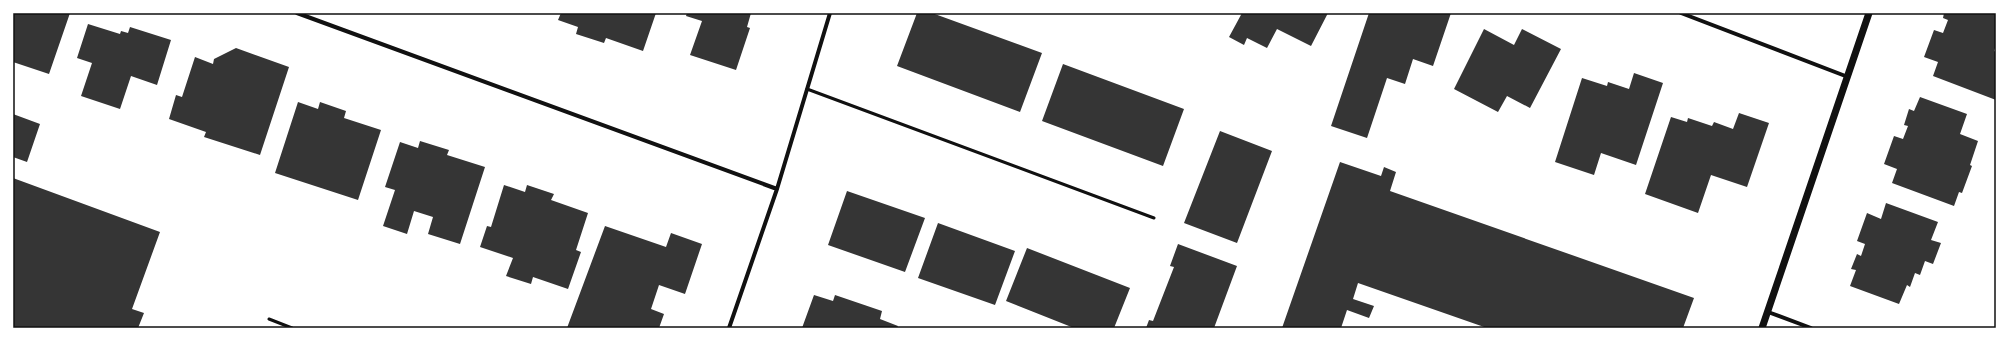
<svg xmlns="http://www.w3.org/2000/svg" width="2009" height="341" viewBox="0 0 2009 341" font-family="Mulish,sans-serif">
	<rect width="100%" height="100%" fill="#fff"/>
	<path fill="#353535" d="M 13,13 L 70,13 L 49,74 L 13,62 Z
		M 561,13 L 656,13 L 643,51 L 606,38 L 604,43 L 576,34 L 578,27 L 558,20 Z
		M 687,13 L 751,13 L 747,27 L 750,28 L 736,70 L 690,55 L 702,21 L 686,16 Z
		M 917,13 L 932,13 L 1042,53 L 1020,112 L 897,66 Z
		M 1242,13 L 1328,13 L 1311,46 L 1277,29 L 1267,48 L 1247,38 L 1244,45 L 1229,37 Z
		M 1369,13 L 1451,13 L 1433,66 L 1413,59 L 1405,84 L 1387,78 L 1367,138 L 1331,126 Z
		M 1944,13 L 1996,13 L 1996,45 L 1994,51 L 1996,52 L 1996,100 L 1933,76 L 1938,62 L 1924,57 L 1934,30 L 1943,33 L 1948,20 L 1943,18 Z
		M 88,24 L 120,34 L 121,31 L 128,33 L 130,27 L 171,40 L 157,85 L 131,76 L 120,109 L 81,96 L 92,63 L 77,58 Z
		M 1484,29 L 1514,45 L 1522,29 L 1561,49 L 1530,108 L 1507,96 L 1498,112 L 1454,89 Z
		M 236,48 L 289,67 L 260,155 L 204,137 L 206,132 L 169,119 L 176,95 L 182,97 L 195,57 L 213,64 L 214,59 Z
		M 1063,64 L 1184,109 L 1163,166 L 1042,121 Z
		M 1634,73 L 1663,83 L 1636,165 L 1601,153 L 1594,175 L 1555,162 L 1582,78 L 1607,86 L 1608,82 L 1629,89 Z
		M 1920,97 L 1967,114 L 1960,134 L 1978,141 L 1970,165 L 1972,166 L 1962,193 L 1959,192 L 1954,206 L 1892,183 L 1897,169 L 1884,164 L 1894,136 L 1903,139 L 1908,126 L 1904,125 L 1909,109 L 1914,111 Z
		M 298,102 L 318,109 L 320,102 L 346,111 L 344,118 L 381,130 L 358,200 L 275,173 Z
		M 1739,113 L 1769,123 L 1747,187 L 1711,175 L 1698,213 L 1645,194 L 1671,117 L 1687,122 L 1688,118 L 1712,126 L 1714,122 L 1733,129 Z
		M 13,114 L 40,124 L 27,162 L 13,157 Z
		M 1220,131 L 1272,151 L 1237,243 L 1184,223 Z
		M 420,141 L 449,150 L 447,155 L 485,167 L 460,244 L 428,234 L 433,217 L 414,211 L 407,234 L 383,226 L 395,190 L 385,187 L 400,142 L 418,148 Z
		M 1340,162 L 1381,176 L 1384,167 L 1396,172 L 1390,191 L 1694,298 L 1683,328 L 1487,328 L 1358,283 L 1353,299 L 1374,306 L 1369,318 L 1347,310 L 1341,328 L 1282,328 Z
		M 13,178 L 160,232 L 132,309 L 144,313 L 138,328 L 13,328 Z
		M 504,185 L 525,192 L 527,185 L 554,194 L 551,200 L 588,213 L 576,250 L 581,252 L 568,289 L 533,277 L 531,284 L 506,276 L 513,258 L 480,247 L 487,226 L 491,227 Z
		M 847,191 L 925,218 L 905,272 L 828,245 Z
		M 1886,203 L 1938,222 L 1931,240 L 1941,243 L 1933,264 L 1925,261 L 1920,275 L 1915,273 L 1910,287 L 1907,285 L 1899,304 L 1850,286 L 1856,270 L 1851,269 L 1857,254 L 1861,256 L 1865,244 L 1857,241 L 1867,213 L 1881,219 Z
		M 938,223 L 1015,251 L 995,305 L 918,278 Z
		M 605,226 L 666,247 L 671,233 L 702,244 L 685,294 L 659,285 L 651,309 L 664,314 L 659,328 L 567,328 Z
		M 1178,244 L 1237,266 L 1214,328 L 1146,328 L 1149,320 L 1153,321 L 1174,267 L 1170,266 Z
		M 1027,248 L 1130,288 L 1114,328 L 1074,328 L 1006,301 Z
		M 814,295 L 833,301 L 835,295 L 882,311 L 880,319 L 898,326 L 897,328 L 802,328 Z"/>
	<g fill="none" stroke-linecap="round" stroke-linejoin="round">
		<path stroke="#111" stroke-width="3" d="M 807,89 L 1154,218
			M 269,319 L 292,328"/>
		<path stroke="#111" stroke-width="4" d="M 297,13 L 777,189
			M 1681,13 L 1848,77
			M 1768,312 L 1811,328
			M 729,328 L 777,189 L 830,13"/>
		<path stroke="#111" stroke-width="7" d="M 1762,328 L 1869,13"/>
	</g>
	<rect width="2009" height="341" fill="none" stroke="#ffffff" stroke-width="28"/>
	<rect x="14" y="14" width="1981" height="313" fill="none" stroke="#111" stroke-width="1.5"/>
</svg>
